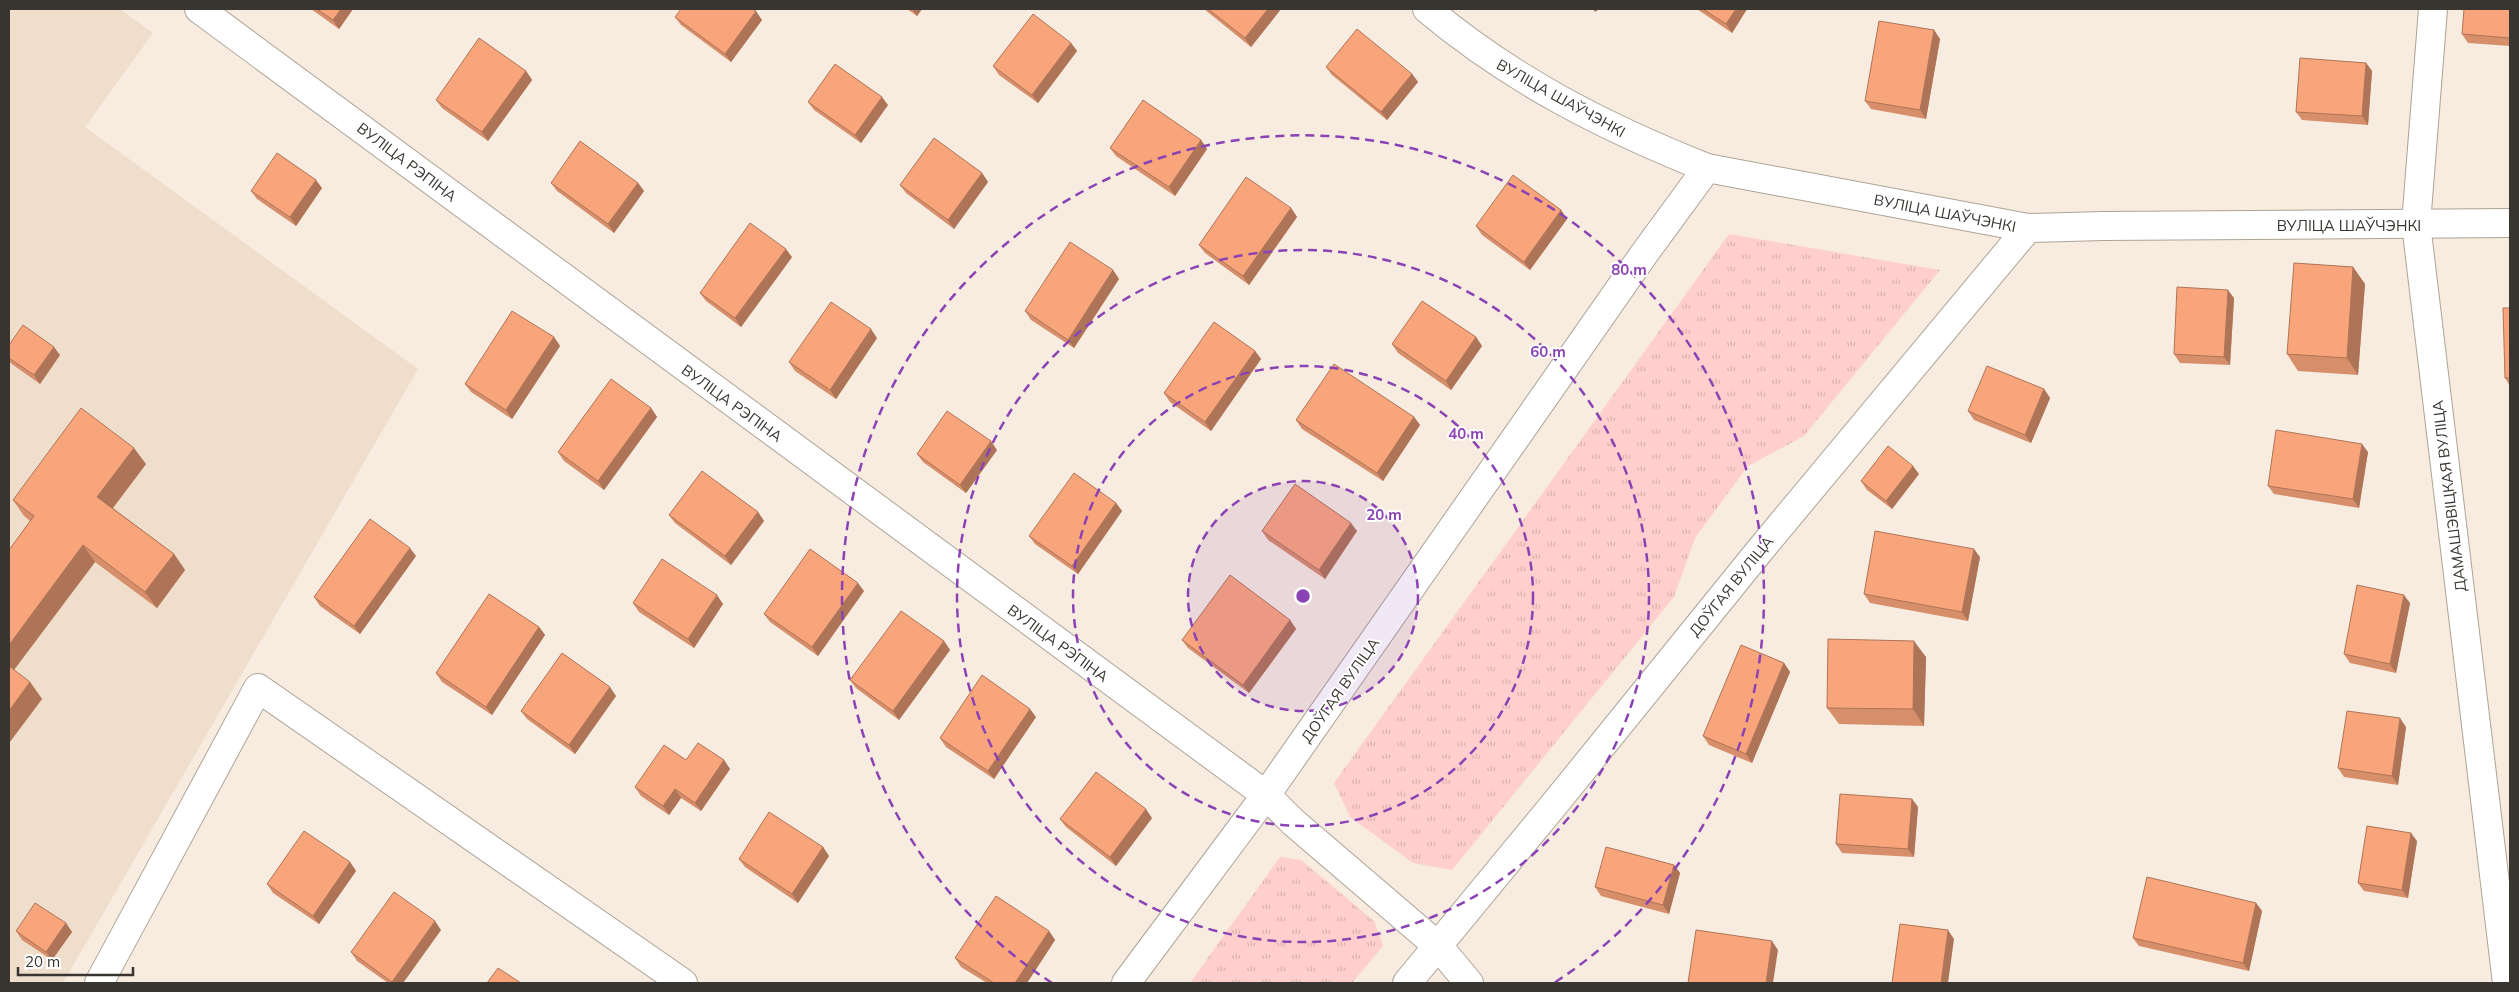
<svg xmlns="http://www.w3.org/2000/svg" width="2519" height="992" viewBox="0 0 2519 992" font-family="Mulish,sans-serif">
	<defs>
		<pattern id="grass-tufts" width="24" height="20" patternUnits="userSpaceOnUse" patternTransform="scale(1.25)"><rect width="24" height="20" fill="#fecfcc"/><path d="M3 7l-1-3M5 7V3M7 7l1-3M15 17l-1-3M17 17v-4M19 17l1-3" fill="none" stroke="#dab2b0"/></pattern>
	</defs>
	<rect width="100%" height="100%" fill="#f7ecdf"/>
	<path fill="#efdecc" d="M 9,9 L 120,9 L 153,33 L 85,127 L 418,369 L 63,983 L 9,983 Z"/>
	<path fill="url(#grass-tufts)" d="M 1729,234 L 1940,270 L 1804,436 L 1748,466 L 1695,538 L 1674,597 L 1452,870 L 1413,863 L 1350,817 L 1334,783 Z
		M 1280,857 L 1301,860 L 1374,921 L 1383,946 L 1352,983 L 1190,983 Z"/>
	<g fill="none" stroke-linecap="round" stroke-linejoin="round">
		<defs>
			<path id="street" d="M 1427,9 C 1512,80 1604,127 1707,168
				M 2433,9 L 2416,224 L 2507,983
				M 1439,947 L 1469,983
				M 99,983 L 258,688 L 683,983
				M 1126,983 L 1266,795"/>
			<path id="secondary" d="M 199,9 L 1266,795 L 1293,822 L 1439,947
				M 1266,795 L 1644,254 L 1707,168 L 2028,228 L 2103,226 L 2510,223
				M 1407,983 L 1557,801 L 1765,544 L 2028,228"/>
		</defs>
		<use href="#street" stroke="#ada397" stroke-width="30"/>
		<use href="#secondary" stroke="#ada397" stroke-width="30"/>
		<use href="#street" stroke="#fff" stroke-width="28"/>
		<use href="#secondary" stroke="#fff" stroke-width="28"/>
	</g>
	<path fill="#d68e6b" d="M 311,9 L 353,9 L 339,29 Z
		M 907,9 L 922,9 L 917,16 Z
		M 1204,9 L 1281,9 L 1251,47 Z
		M 1697,9 L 1747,9 L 1732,33 Z
		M 2510,9 L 2510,46 L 2468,43 L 2462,34 Z
		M 675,17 L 762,20 L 731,62 L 681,25 Z
		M 1934,30 L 1940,39 L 1926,119 L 1871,109 L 1865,101 Z
		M 1071,43 L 1077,51 L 1038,103 L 999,75 L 993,66 Z
		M 2366,63 L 2372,71 L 2368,125 L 2302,120 L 2296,112 Z
		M 1326,67 L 1412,74 L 1418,82 L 1387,120 L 1332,75 Z
		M 526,71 L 532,80 L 488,141 L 442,108 L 436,100 Z
		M 808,102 L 888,105 L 861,143 L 814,110 Z
		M 1201,140 L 1207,149 L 1175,196 L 1116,156 L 1110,148 Z
		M 982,173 L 988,182 L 954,229 L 906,193 L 900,185 Z
		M 551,183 L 638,183 L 644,191 L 614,233 L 557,191 Z
		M 322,188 L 296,226 L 257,199 L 251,191 Z
		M 1291,208 L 1297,217 L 1249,285 L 1205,253 L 1199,245 Z
		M 1561,210 L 1567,219 L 1530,270 L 1482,235 L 1476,226 Z
		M 792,257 L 741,327 L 706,301 L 700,293 Z
		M 2353,267 L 2365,284 L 2358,375 L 2298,371 L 2287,354 Z
		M 1113,270 L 1119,279 L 1074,348 L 1031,320 L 1025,311 Z
		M 2234,298 L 2230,365 L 2180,363 L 2174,354 Z
		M 2510,308 L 2510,386 L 2505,378 Z
		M 554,337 L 560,346 L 512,419 L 471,392 L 465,384 Z
		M 1476,337 L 1482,346 L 1451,390 L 1398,353 L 1392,344 Z
		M 877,338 L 836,399 L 795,371 L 789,362 Z
		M 9,345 L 60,355 L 40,384 L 9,362 Z
		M 1255,351 L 1261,359 L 1211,431 L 1170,402 L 1164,393 Z
		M 2044,389 L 2050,398 L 2031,443 L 1974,420 L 1968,411 Z
		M 651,408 L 657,417 L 604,490 L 564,461 L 558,452 Z
		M 1414,417 L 1420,425 L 1383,481 L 1302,429 L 1296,420 Z
		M 997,450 L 966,493 L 923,462 L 917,454 Z
		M 2368,452 L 2359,508 L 2274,494 L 2268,486 Z
		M 146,464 L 113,508 L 174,554 L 185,570 L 157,608 L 95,562 L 14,670 L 30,682 L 42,699 L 9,743 L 9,550 L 30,521 L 24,516 L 13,500 Z
		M 1919,474 L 1892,509 L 1867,490 L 1861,481 Z
		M 1116,503 L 1122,511 L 1078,574 L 1035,544 L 1029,536 Z
		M 758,512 L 764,521 L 731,565 L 675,523 L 669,515 Z
		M 1262,531 L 1357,531 L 1325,579 L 1268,540 Z
		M 416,556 L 360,634 L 320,606 L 314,597 Z
		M 1980,557 L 1968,621 L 1870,603 L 1864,594 Z
		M 864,591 L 818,656 L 770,622 L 764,614 Z
		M 633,603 L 723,604 L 694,648 L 639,612 Z
		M 2410,603 L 2396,673 L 2350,663 L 2344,654 Z
		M 1290,620 L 1296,629 L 1249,693 L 1188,648 L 1182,640 Z
		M 539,627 L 545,635 L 492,715 L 442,682 L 436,673 Z
		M 944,641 L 950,650 L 899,720 L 856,688 L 850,680 Z
		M 1926,657 L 1924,726 L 1839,724 L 1827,708 Z
		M 1784,663 L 1790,672 L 1752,763 L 1709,745 L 1703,736 Z
		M 616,696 L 575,754 L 527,719 L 521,711 Z
		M 1036,717 L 994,779 L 946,747 L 940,738 Z
		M 2406,727 L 2398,785 L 2344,777 L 2338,768 Z
		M 686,760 L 724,760 L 730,769 L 701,811 L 681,798 L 669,815 L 641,796 L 635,787 Z
		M 1912,799 L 1918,807 L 1914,857 L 1842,853 L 1836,844 Z
		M 1152,818 L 1116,866 L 1066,827 L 1060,819 Z
		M 2417,841 L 2408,898 L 2364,891 L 2358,883 Z
		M 823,847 L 829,856 L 798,903 L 745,867 L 739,859 Z
		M 350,862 L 356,871 L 319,924 L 273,893 L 267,884 Z
		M 1674,865 L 1680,873 L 1669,914 L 1601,896 L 1595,887 Z
		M 2256,903 L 2262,911 L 2249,971 L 2139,946 L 2133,938 Z
		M 66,923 L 72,932 L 52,960 L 22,940 L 16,931 Z
		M 441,930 L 403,983 L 388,983 L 357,961 L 351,952 Z
		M 1049,931 L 1055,940 L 1027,983 L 987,983 L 961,967 L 955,958 Z"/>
	<path fill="#ae7457" d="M 341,9 L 353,9 L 339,29 L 333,20 Z
		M 912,9 L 922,9 L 917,16 Z
		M 1268,9 L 1281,9 L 1251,47 L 1245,38 Z
		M 1593,9 L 1599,9 L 1595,12 Z
		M 1736,9 L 1747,9 L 1732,33 L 1726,24 Z
		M 756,11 L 762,20 L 731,62 L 725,54 Z
		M 1934,30 L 1940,39 L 1926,119 L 1920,110 Z
		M 1071,43 L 1077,51 L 1038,103 L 1032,95 Z
		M 2366,63 L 2372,71 L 2368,125 L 2362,116 Z
		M 526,71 L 532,80 L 488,141 L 482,132 Z
		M 1412,74 L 1418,82 L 1387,120 L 1381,112 Z
		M 882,97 L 888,105 L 861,143 L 855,135 Z
		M 1201,140 L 1207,149 L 1175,196 L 1169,187 Z
		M 982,173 L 988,182 L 954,229 L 948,220 Z
		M 316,180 L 322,188 L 296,226 L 290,217 Z
		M 638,183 L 644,191 L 614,233 L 608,224 Z
		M 1291,208 L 1297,217 L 1249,285 L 1243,276 Z
		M 1561,210 L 1567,219 L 1530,270 L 1524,262 Z
		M 786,249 L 792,257 L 741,327 L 735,318 Z
		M 2353,267 L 2365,284 L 2358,375 L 2347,358 Z
		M 1113,270 L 1119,279 L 1074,348 L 1068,340 Z
		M 2228,290 L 2234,298 L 2230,365 L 2224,357 Z
		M 871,329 L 877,338 L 836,399 L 830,390 Z
		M 554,337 L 560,346 L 512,419 L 506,410 Z
		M 1476,337 L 1482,346 L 1451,390 L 1446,381 Z
		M 54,347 L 60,355 L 40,384 L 34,375 Z
		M 1255,351 L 1261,359 L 1211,431 L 1205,422 Z
		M 2044,389 L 2050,398 L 2031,443 L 2025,435 Z
		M 651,408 L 657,417 L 604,490 L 598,481 Z
		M 1414,417 L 1420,425 L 1383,481 L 1377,473 Z
		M 991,441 L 997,450 L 966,493 L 960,485 Z
		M 2362,444 L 2368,452 L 2359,508 L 2353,499 Z
		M 134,448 L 146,464 L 109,513 L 97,497 Z
		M 1913,466 L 1919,474 L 1892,509 L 1886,501 Z
		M 1116,503 L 1122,511 L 1078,574 L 1072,566 Z
		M 758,512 L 764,521 L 731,565 L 725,556 Z
		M 1351,523 L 1357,531 L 1325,579 L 1319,570 Z
		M 83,545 L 95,562 L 10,675 L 9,673 L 9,645 Z
		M 410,548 L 416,556 L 360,634 L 354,626 Z
		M 1974,549 L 1980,557 L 1968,621 L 1962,612 Z
		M 174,554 L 185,570 L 157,608 L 145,592 Z
		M 858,583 L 864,591 L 818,656 L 812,647 Z
		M 717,595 L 723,604 L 694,648 L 688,639 Z
		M 2404,595 L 2410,603 L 2396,673 L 2390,664 Z
		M 1290,620 L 1296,629 L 1249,693 L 1243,685 Z
		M 539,627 L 545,635 L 492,715 L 486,707 Z
		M 944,641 L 950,650 L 899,720 L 893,711 Z
		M 1914,641 L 1926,657 L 1924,726 L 1913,709 Z
		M 1784,663 L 1790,672 L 1752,763 L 1746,754 Z
		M 30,682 L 42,699 L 9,743 L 9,711 Z
		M 610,687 L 616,696 L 575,754 L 569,745 Z
		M 1030,709 L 1036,717 L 994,779 L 988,771 Z
		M 2400,718 L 2406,727 L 2398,785 L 2392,776 Z
		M 724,760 L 730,769 L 701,811 L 695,803 Z
		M 675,789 L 681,798 L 669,815 L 663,806 Z
		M 1912,799 L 1918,807 L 1914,857 L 1908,849 Z
		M 1146,809 L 1152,818 L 1116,866 L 1110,857 Z
		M 2411,833 L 2417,841 L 2408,898 L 2402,890 Z
		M 823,847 L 829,856 L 798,903 L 792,894 Z
		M 350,862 L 356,871 L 319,924 L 313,916 Z
		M 1674,865 L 1680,873 L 1669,914 L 1663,905 Z
		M 2256,903 L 2262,911 L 2249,971 L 2243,963 Z
		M 435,921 L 441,930 L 403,983 L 393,983 L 392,982 Z
		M 66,923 L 72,932 L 52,960 L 46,952 Z
		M 1948,930 L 1954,939 L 1948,983 L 1941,983 Z
		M 1049,931 L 1055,940 L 1027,983 L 1015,983 Z
		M 1772,941 L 1778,950 L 1773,983 L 1766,983 Z"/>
	<path fill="#f9a57c" stroke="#ae7457" d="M 317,9 L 341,9 L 333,20 Z
		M 681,9 L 752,9 L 756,11 L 725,54 L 675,17 Z
		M 1208,9 L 1268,9 L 1245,38 Z
		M 1703,9 L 1736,9 L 1726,24 Z
		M 2464,9 L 2510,9 L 2510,38 L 2462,34 Z
		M 1033,14 L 1071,43 L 1032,95 L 993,66 Z
		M 1879,21 L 1934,30 L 1920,110 L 1865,101 Z
		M 1357,29 L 1412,74 L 1381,112 L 1326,67 Z
		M 479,38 L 526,71 L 482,132 L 436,100 Z
		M 2300,58 L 2366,63 L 2362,116 L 2296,112 Z
		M 835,64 L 882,97 L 855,135 L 808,102 Z
		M 1143,100 L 1201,140 L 1169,187 L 1110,148 Z
		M 934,138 L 982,173 L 948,220 L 900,185 Z
		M 580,141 L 638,183 L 608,224 L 551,183 Z
		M 277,153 L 316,180 L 290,217 L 251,191 Z
		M 1513,175 L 1561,210 L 1524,262 L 1476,226 Z
		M 1246,177 L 1291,208 L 1243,276 L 1199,245 Z
		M 750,223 L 786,249 L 735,318 L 700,293 Z
		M 1070,242 L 1113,270 L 1068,340 L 1025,311 Z
		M 2294,263 L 2353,267 L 2347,358 L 2287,354 Z
		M 2177,287 L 2228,290 L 2224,357 L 2174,354 Z
		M 1422,301 L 1476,337 L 1446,381 L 1392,344 Z
		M 831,302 L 871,329 L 830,390 L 789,362 Z
		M 2503,308 L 2510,308 L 2510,378 L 2505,378 Z
		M 512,311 L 554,337 L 506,410 L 465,384 Z
		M 1214,322 L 1255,351 L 1205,422 L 1164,393 Z
		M 23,325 L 54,347 L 34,375 L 9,358 L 9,345 Z
		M 1334,364 L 1414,417 L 1377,473 L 1296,420 Z
		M 1987,366 L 2044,389 L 2025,435 L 1968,411 Z
		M 611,379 L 651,408 L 598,481 L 558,452 Z
		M 81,408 L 134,448 L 97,497 L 174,554 L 145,592 L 83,545 L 9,645 L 9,550 L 34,516 L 13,500 Z
		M 947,411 L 991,441 L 960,485 L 917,454 Z
		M 2276,430 L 2362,444 L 2353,499 L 2268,486 Z
		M 1888,446 L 1913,466 L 1886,501 L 1861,481 Z
		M 702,471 L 758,512 L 725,556 L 669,515 Z
		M 1074,473 L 1116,503 L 1072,566 L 1029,536 Z
		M 1295,484 L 1351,523 L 1319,570 L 1262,531 Z
		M 370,519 L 410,548 L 354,626 L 314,597 Z
		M 1875,531 L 1974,549 L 1962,612 L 1864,594 Z
		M 810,549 L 858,583 L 812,647 L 764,614 Z
		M 662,559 L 717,595 L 688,639 L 633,603 Z
		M 1230,575 L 1290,620 L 1243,685 L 1182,640 Z
		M 2357,585 L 2404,595 L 2390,664 L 2344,654 Z
		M 489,594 L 539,627 L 486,707 L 436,673 Z
		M 901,611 L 944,641 L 893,711 L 850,680 Z
		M 1828,639 L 1914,641 L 1913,709 L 1827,708 Z
		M 1741,645 L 1784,663 L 1746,754 L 1703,736 Z
		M 562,653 L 610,687 L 569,745 L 521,711 Z
		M 9,666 L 30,682 L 9,711 Z
		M 982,675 L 1030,709 L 988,771 L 940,738 Z
		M 2347,711 L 2400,718 L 2392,776 L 2338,768 Z
		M 698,743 L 724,760 L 695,803 L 675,789 L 663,806 L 635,787 L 664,745 L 686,760 Z
		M 1096,772 L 1146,809 L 1110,857 L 1060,819 Z
		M 1840,794 L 1912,799 L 1908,849 L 1836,844 Z
		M 769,812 L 823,847 L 792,894 L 739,859 Z
		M 2367,826 L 2411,833 L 2402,890 L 2358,883 Z
		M 304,831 L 350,862 L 313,916 L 267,884 Z
		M 1606,847 L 1674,865 L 1663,905 L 1595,887 Z
		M 2147,877 L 2256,903 L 2243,963 L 2133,938 Z
		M 394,892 L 435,921 L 392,982 L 351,952 Z
		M 996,896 L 1049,931 L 1015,983 L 994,983 L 955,958 Z
		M 35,903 L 66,923 L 46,952 L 16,931 Z
		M 1900,924 L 1948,930 L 1941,983 L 1892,983 Z
		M 1696,930 L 1772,941 L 1766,983 L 1688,983 Z
		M 498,968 L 521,983 L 487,983 Z"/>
	<circle cx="1303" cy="596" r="115" fill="#8a42b4" fill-opacity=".12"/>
	<g fill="none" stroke="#8a42b4" stroke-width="2.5" stroke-dasharray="9 6">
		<circle cx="1303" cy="596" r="115"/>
		<circle cx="1303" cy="596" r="230"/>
		<circle cx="1303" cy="596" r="346"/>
		<path d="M1052 983A461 461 0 1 1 1554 983"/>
	</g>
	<g text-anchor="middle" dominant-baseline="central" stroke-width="4" stroke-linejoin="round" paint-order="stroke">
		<g font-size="15" fill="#393530" stroke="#fff">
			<text transform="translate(1561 98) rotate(29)">ВУЛІЦА ШАЎЧЭНКІ</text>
			<text transform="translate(407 162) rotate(37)">ВУЛІЦА РЭПІНА</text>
			<text transform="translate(1945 213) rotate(11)">ВУЛІЦА ШАЎЧЭНКІ</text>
			<text x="2349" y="225">ВУЛІЦА ШАЎЧЭНКІ</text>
			<text transform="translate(732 403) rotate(36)">ВУЛІЦА РЭПІНА</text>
			<text transform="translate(2449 496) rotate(-97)">ДАМАШЭВІЦКАЯ ВУЛІЦА</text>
			<text transform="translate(1731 586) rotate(-51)">ДОЎГАЯ ВУЛІЦА</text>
			<text transform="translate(1058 643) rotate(36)">ВУЛІЦА РЭПІНА</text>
			<text transform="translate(1340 690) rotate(-55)">ДОЎГАЯ ВУЛІЦА</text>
		</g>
	</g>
	<circle cx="1303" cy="596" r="8" fill="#8a42b4" stroke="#fff" stroke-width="2.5"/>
	<g font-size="15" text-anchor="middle" font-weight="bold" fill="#8a42b4" stroke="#fff" stroke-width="4" stroke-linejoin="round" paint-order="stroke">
		<text x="1629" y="275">80 m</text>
		<text x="1548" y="357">60 m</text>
		<text x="1466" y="439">40 m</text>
		<text x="1384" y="520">20 m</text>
	</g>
	<rect width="2519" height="992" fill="none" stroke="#393530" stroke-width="20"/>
	<path d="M18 967v8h115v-8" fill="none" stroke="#393530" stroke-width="2.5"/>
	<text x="25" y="967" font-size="15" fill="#393530" stroke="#ffffff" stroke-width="4" paint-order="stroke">20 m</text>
</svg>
